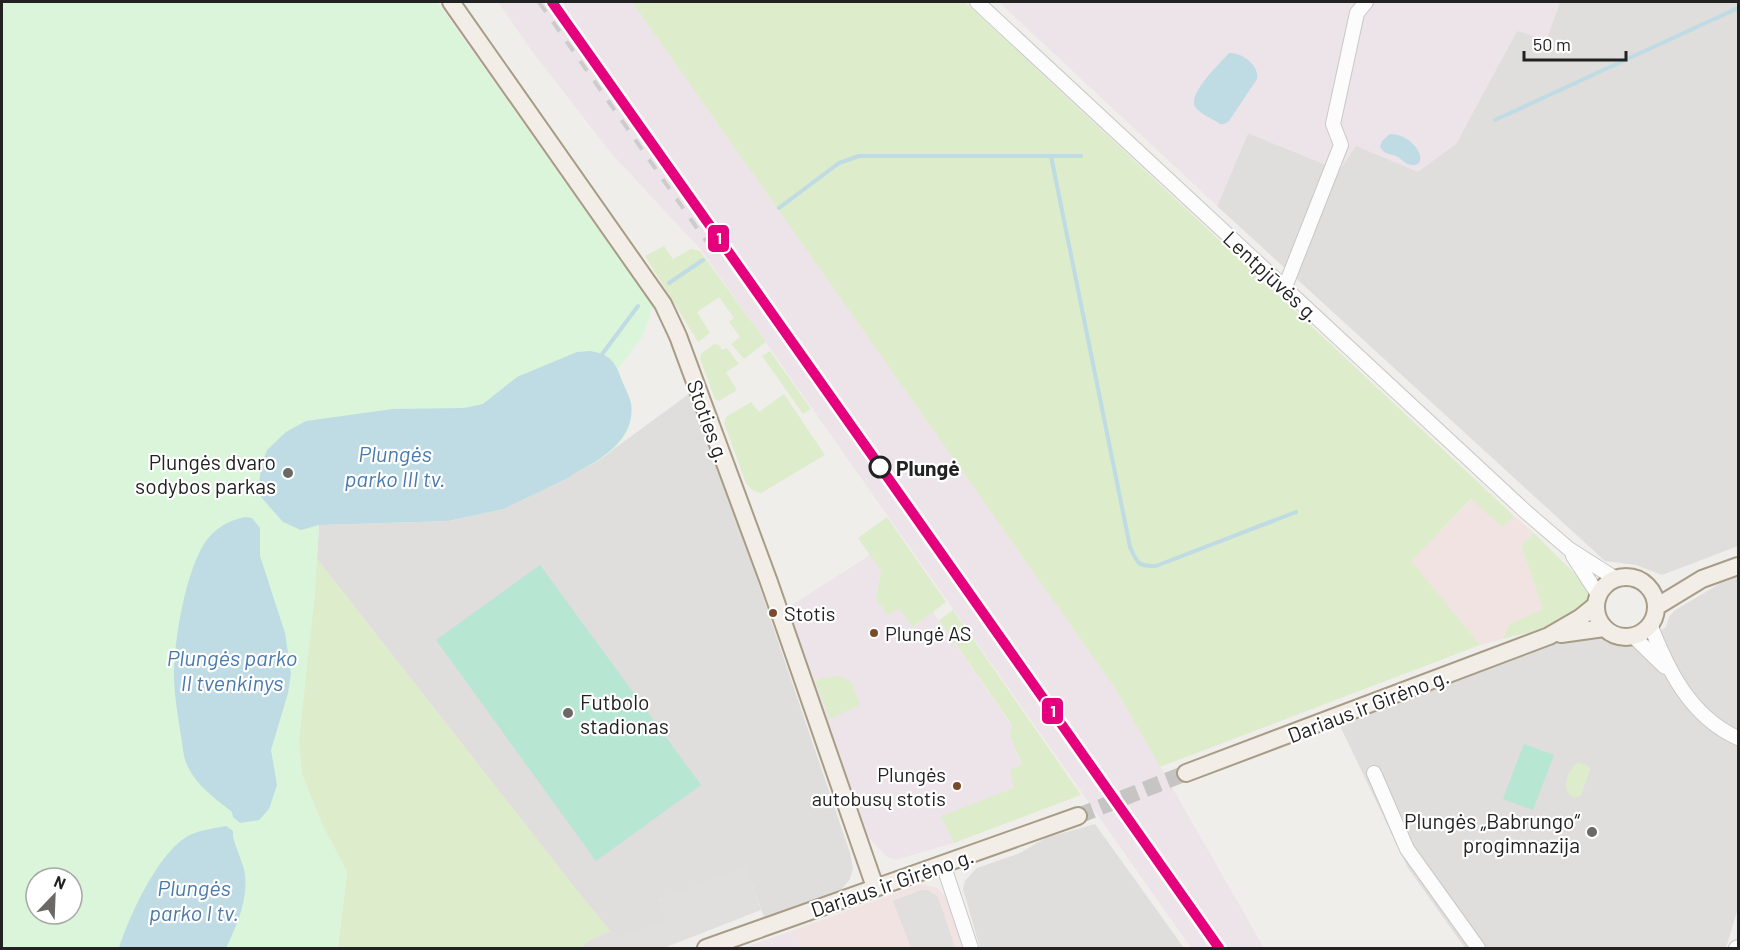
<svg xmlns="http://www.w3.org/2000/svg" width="1740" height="950" viewBox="0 0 1740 950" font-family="Barlow,sans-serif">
	<rect width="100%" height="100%" fill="#f0eeeb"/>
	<path fill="#dfdedc" d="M 1560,2 L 1738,2 L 1738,546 L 1662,575 L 1636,565 L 1605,561 L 1217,206 L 1248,133 L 1339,170 L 1356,145 L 1456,144 L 1517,30 L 1546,40 Z
		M 693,391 L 850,853 L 853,868 L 850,879 L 841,890 L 764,917 L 746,868 L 659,900 L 668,920 L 621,938 L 610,931 L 575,888 L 317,559 L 319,525 L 448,521 L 504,509 L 570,477 L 579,469 L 596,462 Z
		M 1738,577 L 1738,908 L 1726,948 L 1465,948 L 1408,868 L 1340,726 L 1556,641 L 1595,634 L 1632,646 L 1648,640 L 1666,627 L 1669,617 L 1675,610 L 1721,583 Z
		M 1095,824 L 1184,948 L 980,948 L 963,889 L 965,881 L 971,874 L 977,868 L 1020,853 L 1045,838 Z"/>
	<path fill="#f1e3e1" d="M 1472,499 L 1502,527 L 1514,516 L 1534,533 L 1521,545 L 1543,609 L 1509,624 L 1503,639 L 1480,645 L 1410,561 Z
		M 921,884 L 938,888 L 949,901 L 953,911 L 962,948 L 801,948 L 794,930 Z"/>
	<path fill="#ede4e9" d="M 498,2 L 632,2 L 1117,691 L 1264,948 L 1191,948 L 701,250 L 611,153 L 531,50 Z
		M 999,2 L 1560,2 L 1546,40 L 1517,31 L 1456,144 L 1418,172 L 1356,146 L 1340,170 L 1248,133 L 1217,206 Z
		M 870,555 L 881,571 L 876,600 L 888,615 L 899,609 L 913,627 L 933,612 L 1012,726 L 1010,736 L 1022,766 L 1015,788 L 941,816 L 954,843 L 895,860 L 887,857 L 869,838 L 787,608 Z
		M 794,930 L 801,948 L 743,948 Z"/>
	<path fill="#ddeccb" d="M 632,2 L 965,2 L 1514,516 L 1502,527 L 1471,499 L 1411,561 L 1480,645 L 1160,767 L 1117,691 Z
		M 664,246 L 673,259 L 691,249 L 700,251 L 766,342 L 744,359 L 731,344 L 740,337 L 729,322 L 734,318 L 719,297 L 697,312 L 710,333 L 698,342 L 645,256 Z
		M 714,344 L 719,345 L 722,350 L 727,348 L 739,364 L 726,372 L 737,390 L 719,401 L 715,399 L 700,359 L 701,354 Z
		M 770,351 L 811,409 L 803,414 L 762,356 Z
		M 784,394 L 825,455 L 761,493 L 752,490 L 746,483 L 724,423 L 726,417 L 751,402 L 759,412 Z
		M 887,517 L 946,602 L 913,627 L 899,609 L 888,615 L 876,600 L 881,571 L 858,538 Z
		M 1534,533 L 1588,587 C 1596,620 1527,632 1503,639 L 1509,624 L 1543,609 L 1521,545 Z
		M 317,559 L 575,888 L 610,931 L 588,941 L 581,948 L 338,948 L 347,872 L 322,824 L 302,774 L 299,741 Z
		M 953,610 L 1081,795 L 954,843 L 941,816 L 1014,788 L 1010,770 L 1022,765 L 1010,736 L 1012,725 L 939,620 Z
		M 840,676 L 852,683 L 860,705 L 830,719 L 815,681 L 827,677 Z
		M 1578,762 L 1590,767 L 1590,770 L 1581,795 L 1574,798 C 1560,790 1567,770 1578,762 Z"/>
	<path fill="#daf5da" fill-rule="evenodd" d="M 2,2 L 437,2 L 653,306 L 643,335 L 618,369 C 634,411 641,433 598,461 C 588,467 579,469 570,477 L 504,509 L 448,521 L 319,525 L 315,594 L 299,741 L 302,774 L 322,824 L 347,872 L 338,948 L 2,948 ZM 36,878 L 72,878 L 72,914 L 36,914 Z"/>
	<path fill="#b7e6d2" d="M 540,565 L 701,785 L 596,861 L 436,640 Z
		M 1524,744 L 1554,755 L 1533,810 L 1503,799 Z"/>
	<path fill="#e0dfde" d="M 746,867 L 761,910 L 664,948 L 581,948 L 588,941 L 610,931 L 621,938 L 667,920 L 659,900 Z
		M 921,890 L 928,890 L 938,897 L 955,947 L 911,948 L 893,901 Z"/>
	<path fill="#bfdbe3" d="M 1229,53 C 1242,52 1260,66 1257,79 L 1229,121 L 1224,124 L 1220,124 C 1213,119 1201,114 1196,108 C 1185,96 1221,62 1229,53 Z
		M 1390,134 C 1420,135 1431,172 1408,164 C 1404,163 1401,158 1396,156 C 1389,153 1385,155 1380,147 L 1382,141 Z
		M 590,351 C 611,355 615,361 622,381 C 625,388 629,395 631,403 C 635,428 618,447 598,460 C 588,467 579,469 570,477 L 504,509 L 448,521 L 319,525 L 301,530 L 283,522 L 261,497 L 259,484 L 261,466 L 267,450 L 286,432 L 306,421 L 393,409 L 464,408 L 483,404 L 517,377 L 577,352 Z
		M 245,517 L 252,518 L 260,528 L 260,556 L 285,633 L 291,673 L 288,693 L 271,750 L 277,785 L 269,809 L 259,820 L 240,823 L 233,817 L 232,812 C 216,799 197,786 188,767 C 183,758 183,746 181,736 C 178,718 175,699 174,681 C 173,645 185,574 204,544 C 213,529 229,520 245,517 Z
		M 226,826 L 233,831 L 233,837 C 236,848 241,859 244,869 C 250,896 237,925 226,948 L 119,948 C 129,917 159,850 190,835 C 201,830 214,828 226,826 Z"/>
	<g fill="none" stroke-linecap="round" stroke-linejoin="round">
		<path stroke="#bfdbe3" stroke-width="4" d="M 1495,120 L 1738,8
			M 1051,156 L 1130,547 C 1137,563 1138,567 1156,566 L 1296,512
			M 779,208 L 839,163 L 859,156 L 1081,156
			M 669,283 L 703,260
			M 600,357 L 638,306"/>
		<path stroke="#c7c5c3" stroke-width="16" stroke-dasharray="16 8" stroke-linecap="butt" d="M 1078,816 L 1186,773"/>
		<defs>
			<path id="minor" d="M 977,2 L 1526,512 L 1569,549 L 1616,579
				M 1285,287 L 1341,145 L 1333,124 L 1357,13 L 1366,2
				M 1573,556 L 1599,596
				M 1650,624 C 1668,671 1691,717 1738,738
				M 1633,636 L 1665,667
				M 1374,773 L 1407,849 L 1478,948
				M 943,864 L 971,948
				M 1736,948 L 1738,947"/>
			<path id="major" d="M 451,2 L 663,304 L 678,336 L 769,582 L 875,887
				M1596 607a30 30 0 1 1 60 0a30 30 0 1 1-60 0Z
				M 1656,607 L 1702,579 L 1738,566
				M 1561,634 L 1604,628
				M 1186,773 L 1549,636 L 1580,618 L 1596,605
				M 706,948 L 1078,816"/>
		</defs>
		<use href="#minor" stroke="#c9c8c7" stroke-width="16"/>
		<use href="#major" stroke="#a79c86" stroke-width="20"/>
		<use href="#minor" stroke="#fdfcfc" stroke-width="14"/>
		<use href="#major" stroke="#f3ede7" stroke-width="16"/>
		<path stroke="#ccc" stroke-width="4" stroke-dasharray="12 12" stroke-linecap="butt" d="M 539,2 L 706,241"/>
		<defs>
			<path id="rail-1" d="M 552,2 C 774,318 998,631 1219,948"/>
		</defs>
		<use href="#rail-1" stroke="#fff" stroke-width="15"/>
		<use href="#rail-1" stroke="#e5007d" stroke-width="10"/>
	</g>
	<circle fill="#fff" stroke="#222" stroke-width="3" cx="880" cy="467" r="10"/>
	<g fill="#6a6968" stroke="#fff" stroke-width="2">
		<circle cx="288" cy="473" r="6"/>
		<circle cx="568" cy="713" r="6"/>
		<circle cx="1592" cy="832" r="6"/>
	</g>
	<g fill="#7a4b2a" stroke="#fff" stroke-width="2">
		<circle cx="773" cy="613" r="5"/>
		<circle cx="874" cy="633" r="5"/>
		<circle cx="957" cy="786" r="5"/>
	</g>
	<g text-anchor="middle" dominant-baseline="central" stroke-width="4.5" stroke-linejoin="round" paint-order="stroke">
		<g font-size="20" fill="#222" stroke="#fff" text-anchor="start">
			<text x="784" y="613">Stotis</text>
			<text x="885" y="633">Plungė AS</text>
			<text x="946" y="774" text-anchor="end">Plungės<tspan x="946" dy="24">autobusų stotis</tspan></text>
		</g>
		<g font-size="21" fill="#222" stroke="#fff">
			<text transform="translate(1272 276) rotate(43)">Lentpjūvės g.</text>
			<text transform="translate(709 421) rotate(70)">Stoties g.</text>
			<text transform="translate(1368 705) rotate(-21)">Dariaus ir Girėno g.</text>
			<text transform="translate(892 882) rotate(-19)">Dariaus ir Girėno g.</text>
		</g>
		<g font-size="21" fill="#222" stroke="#fff" text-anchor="end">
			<text x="276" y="461">Plungės dvaro<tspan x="276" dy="24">sodybos parkas</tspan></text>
			<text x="580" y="701" text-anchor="start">Futbolo<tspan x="580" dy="24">stadionas</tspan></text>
			<text x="1580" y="820">Plungės „Babrungo“<tspan x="1580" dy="24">progimnazija</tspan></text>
		</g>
		<g font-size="21" font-weight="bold" fill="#222" stroke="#fff" text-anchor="start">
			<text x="896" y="467">Plungė</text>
		</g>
		<g font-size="22" font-style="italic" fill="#4a7aab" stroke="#fff">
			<text x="395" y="453">Plungės<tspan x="395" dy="25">parko III tv.</tspan></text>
			<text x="232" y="657">Plungės parko<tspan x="232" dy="25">II tvenkinys</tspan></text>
			<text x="194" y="887">Plungės<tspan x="194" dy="25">parko I tv.</tspan></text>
		</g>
	</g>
	<g stroke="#fff" stroke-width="2">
		<rect x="707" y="224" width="23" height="29" rx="6" fill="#e5007d"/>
		<rect x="1041" y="697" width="23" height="28" rx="6" fill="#e5007d"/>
	</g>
	<g font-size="16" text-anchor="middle" font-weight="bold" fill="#fff">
		<text x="719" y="244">1</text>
		<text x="1053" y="717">1</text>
	</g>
	<rect width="1740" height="950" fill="none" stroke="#222222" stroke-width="6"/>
	<g transform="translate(54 896) rotate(23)"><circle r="28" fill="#ffffff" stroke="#a7a7a7" stroke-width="1.5"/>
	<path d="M0-4.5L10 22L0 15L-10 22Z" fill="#6a6968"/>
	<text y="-9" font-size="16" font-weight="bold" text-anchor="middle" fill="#222222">N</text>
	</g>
	<path d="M1524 51v9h102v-9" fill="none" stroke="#222222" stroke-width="3"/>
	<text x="1533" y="51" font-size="18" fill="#222222" stroke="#ffffff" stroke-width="4.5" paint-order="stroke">50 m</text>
</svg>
